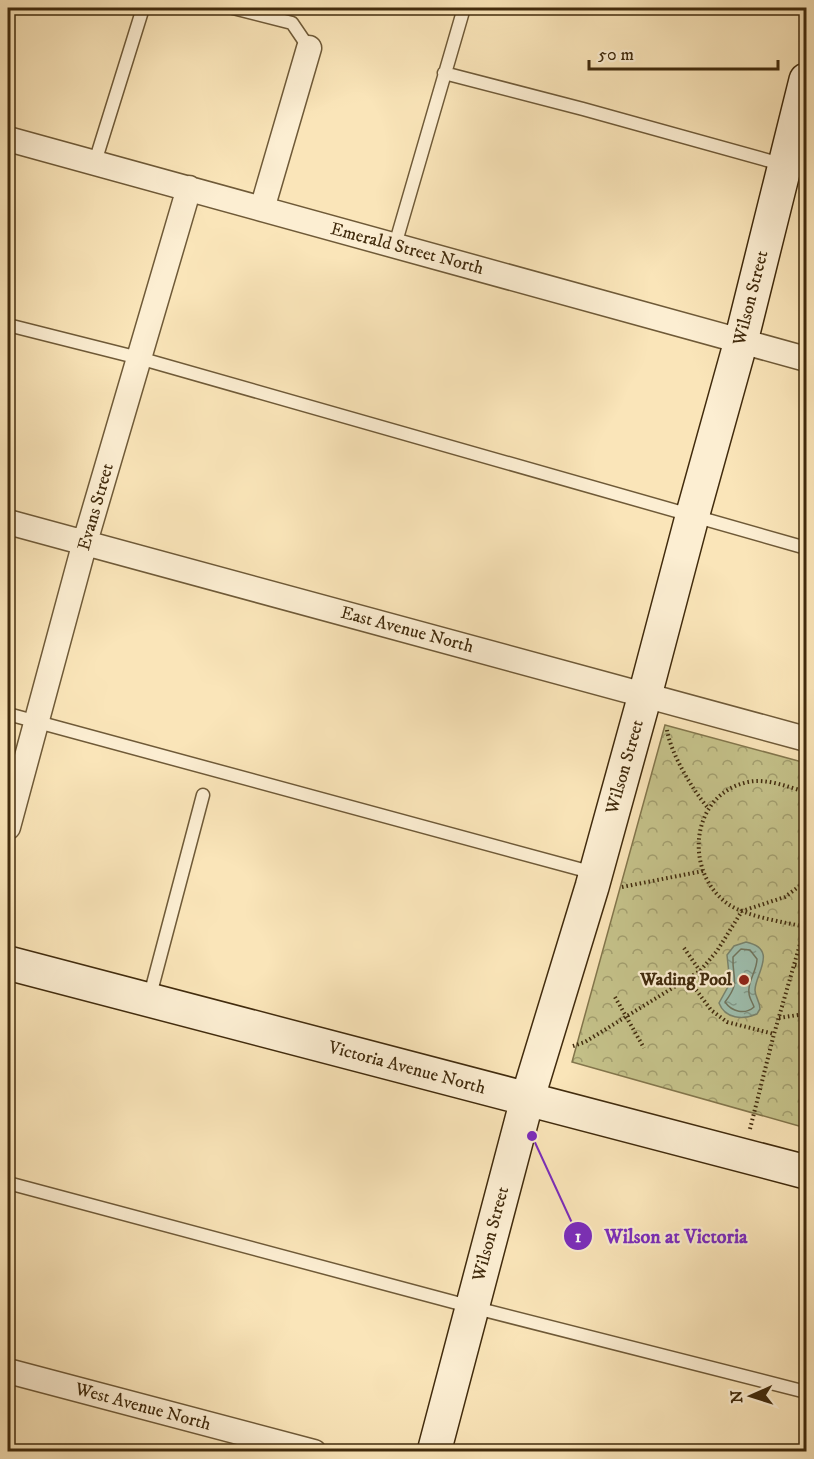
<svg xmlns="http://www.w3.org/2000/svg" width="814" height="1459" viewBox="0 0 814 1459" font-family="'IM FELL DW Pica',serif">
	<defs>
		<pattern id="forest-crowns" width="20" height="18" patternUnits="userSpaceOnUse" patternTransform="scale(1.5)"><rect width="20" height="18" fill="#c5c28a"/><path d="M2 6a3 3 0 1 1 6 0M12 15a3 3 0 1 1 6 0" fill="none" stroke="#a29e6f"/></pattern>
		<pattern id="water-ripples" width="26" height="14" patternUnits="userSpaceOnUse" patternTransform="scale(1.5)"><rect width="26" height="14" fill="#9ebfaf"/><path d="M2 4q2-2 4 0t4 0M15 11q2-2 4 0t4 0" fill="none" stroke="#829b8d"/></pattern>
	</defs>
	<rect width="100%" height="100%" fill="#fae5b9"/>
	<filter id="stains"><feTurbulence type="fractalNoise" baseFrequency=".00333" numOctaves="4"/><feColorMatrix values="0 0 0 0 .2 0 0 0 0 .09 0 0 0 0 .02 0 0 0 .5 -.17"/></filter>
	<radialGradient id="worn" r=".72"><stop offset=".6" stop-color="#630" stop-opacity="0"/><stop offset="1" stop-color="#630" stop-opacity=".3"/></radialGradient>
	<path fill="url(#forest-crowns)" stroke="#83764c" stroke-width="1.5" d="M 665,725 L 806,763 L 806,1128 L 572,1062 Z"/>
	<path fill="url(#water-ripples)" stroke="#79846e" stroke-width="1.5" d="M 746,942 C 779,949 755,974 755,990 C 755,997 760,1001 760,1009 L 757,1014 C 743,1020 725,1019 719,1003 L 730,983 L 727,955 L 734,946 Z"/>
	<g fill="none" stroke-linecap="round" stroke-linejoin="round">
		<path stroke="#70755e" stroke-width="1.5" d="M 741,949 L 750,950 L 757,959 C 757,971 747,982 749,993 C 749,998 753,1003 754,1007 C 745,1015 732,1012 725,1002 C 741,981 732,980 733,957 Z"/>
		<defs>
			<path id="lane" d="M 233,8 L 292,23 L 309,48
				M 444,73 L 583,109 L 806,171
				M 95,162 L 143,8
				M 395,245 L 464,8
				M 8,325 L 139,358 L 806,548
				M 8,714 L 594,873
				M 149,999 L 203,795
				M 8,1183 L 472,1307 L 806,1392"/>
			<path id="street" d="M 8,139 L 806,359
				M 262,209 L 309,48
				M 8,522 L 806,739
				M 8,827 L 85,542 L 189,188
				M 8,1371 L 314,1452"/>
			<path id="secondary" d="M 8,963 L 806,1172
				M 434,1452 L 527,1100 L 592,887 L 645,695 L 692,517 L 741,341 L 806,80"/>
		</defs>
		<use href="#lane" stroke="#6f5a38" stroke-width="15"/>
		<use href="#street" stroke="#6f5a38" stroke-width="27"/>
		<use href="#secondary" stroke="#412b0d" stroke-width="36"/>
		<path stroke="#412b0d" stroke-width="4" stroke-dasharray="1.5 3" stroke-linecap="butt" d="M 667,730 C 671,754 692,789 708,808
			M 806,792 C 788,787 767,778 748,782 C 690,794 683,872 728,904 C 747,917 784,922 806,927
			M 622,887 L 703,871
			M 684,948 L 700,971
			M 795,965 L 801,966 L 806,974
			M 688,979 L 711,1010 L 727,1022 L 774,1034
			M 615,997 L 644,1048
			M 779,1018 L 804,1014 L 806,1012
			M 573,1046 L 585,1042 L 700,971 L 717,951 L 742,911 L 785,897 L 806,881
			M 750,1129 L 774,1034 L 805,927"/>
		<use href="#lane" stroke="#fceed2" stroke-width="12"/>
		<use href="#street" stroke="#fceed2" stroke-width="24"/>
		<use href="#secondary" stroke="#fceed2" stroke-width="33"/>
	</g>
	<circle fill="#8f2418" stroke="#fceed2" stroke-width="2" cx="744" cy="980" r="6"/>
	<g text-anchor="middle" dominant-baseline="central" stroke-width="4.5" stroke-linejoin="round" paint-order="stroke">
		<g font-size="18" fill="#412b0d" stroke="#fceed2">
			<text transform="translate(407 249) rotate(15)">Emerald Street North</text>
			<text transform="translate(751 298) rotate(-76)">Wilson Street</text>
			<text transform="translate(96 507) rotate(-74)">Evans Street</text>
			<text transform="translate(407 630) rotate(15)">East Avenue North</text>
			<text transform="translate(625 767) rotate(-74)">Wilson Street</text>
			<text transform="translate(407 1068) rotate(15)">Victoria Avenue North</text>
			<text transform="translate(491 1234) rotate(-75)">Wilson Street</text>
			<text transform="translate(143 1407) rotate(15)">West Avenue North</text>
		</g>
		<g font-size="18" font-weight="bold" fill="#412b0d" stroke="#fceed2" text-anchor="end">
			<text x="732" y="980">Wading Pool</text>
		</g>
	</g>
	<path fill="none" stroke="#7b2cbf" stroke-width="2" d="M532 1136L578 1236"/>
	<g fill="#7b2cbf" stroke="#fceed2" stroke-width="2">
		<circle cx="532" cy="1136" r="6"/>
		<circle cx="578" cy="1236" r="15"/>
	</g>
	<g font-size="18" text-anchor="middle" font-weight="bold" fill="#fff">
		<text x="578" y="1242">1</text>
	</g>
	<g font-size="20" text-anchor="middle" font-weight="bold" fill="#7b2cbf" stroke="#fceed2" stroke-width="4.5" stroke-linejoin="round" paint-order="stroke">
		<text x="676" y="1243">Wilson at Victoria</text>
	</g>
	<rect width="814" height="1459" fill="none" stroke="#fae5b9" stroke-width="30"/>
	<rect x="9" y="9" width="796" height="1441" fill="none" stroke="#412b0d" stroke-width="3"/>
	<rect x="15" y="15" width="784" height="1429" fill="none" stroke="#412b0d" stroke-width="1.5"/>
	<g transform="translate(751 1396) rotate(267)" stroke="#fceed2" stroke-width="4.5" paint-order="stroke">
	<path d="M0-4.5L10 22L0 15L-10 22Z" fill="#412b0d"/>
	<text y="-9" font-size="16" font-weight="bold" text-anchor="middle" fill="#412b0d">N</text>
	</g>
	<path d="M589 60v9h189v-9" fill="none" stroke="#412b0d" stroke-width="3"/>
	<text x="598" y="60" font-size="18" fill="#412b0d" stroke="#fceed2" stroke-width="4.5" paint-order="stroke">50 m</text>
	<rect width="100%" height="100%" filter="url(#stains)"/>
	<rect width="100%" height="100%" fill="url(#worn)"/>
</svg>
